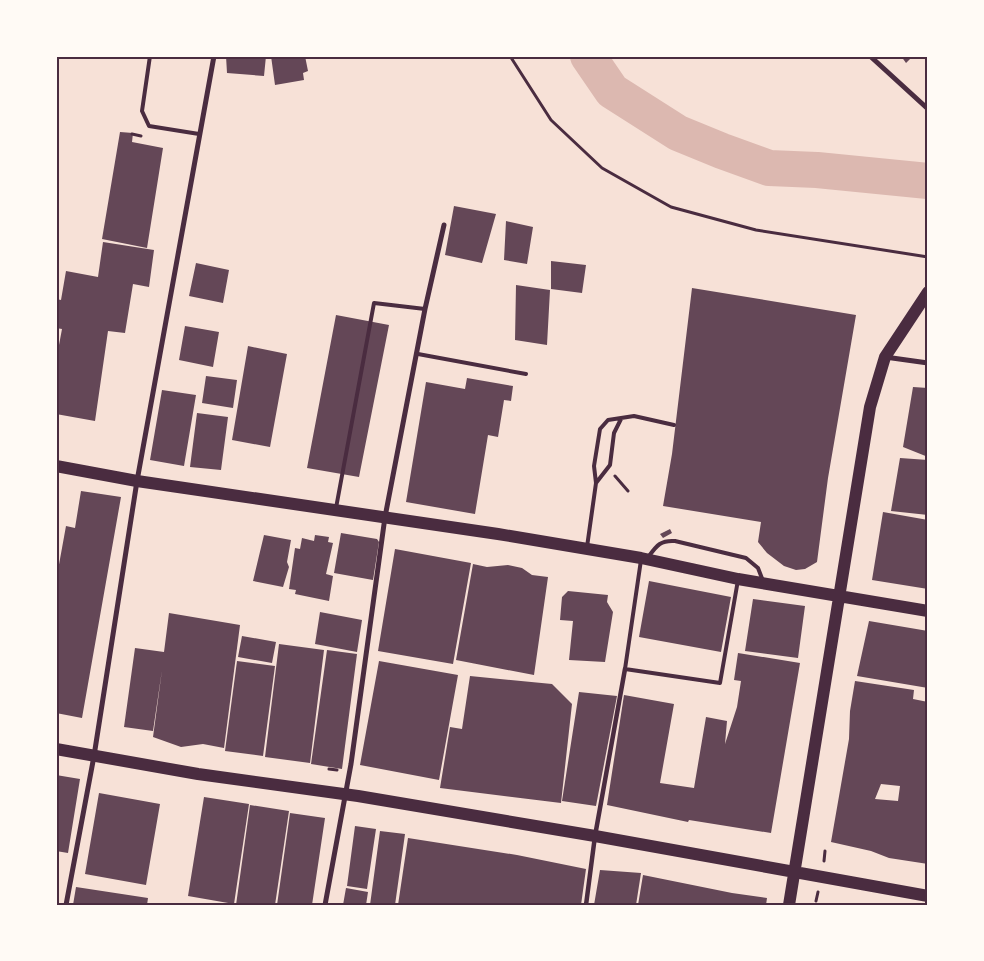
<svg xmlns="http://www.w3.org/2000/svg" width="984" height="961" viewBox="0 0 984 961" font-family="Literata,serif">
	<rect width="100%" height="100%" fill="#f7e1d7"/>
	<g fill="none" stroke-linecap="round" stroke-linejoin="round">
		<path stroke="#dcb8b0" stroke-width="36" d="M 588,56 L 612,91 L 678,133 L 722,151 L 769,168 L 817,170 L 928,181"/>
	</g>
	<path fill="#644757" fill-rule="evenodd" d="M 226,56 L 266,56 L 264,76 L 227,73 Z
		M 271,56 L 305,56 L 308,71 L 303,73 L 304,80 L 275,85 Z
		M 901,56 L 913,56 L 906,63 Z
		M 120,132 L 133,133 L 132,142 L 163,148 L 147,248 L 102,239 Z
		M 454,206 L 496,214 L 482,263 L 445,255 Z
		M 506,221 L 533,227 L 527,264 L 504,260 Z
		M 103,242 L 154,250 L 149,287 L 133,284 L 125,333 L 108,331 L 95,421 L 56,414 L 56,361 L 62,329 L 56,328 L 56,299 L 61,300 L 66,271 L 98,277 Z
		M 551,261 L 586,265 L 582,293 L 551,289 Z
		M 196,263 L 229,270 L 223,303 L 189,296 Z
		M 516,285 L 550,290 L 547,345 L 515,340 Z
		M 692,288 L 856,315 L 828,478 L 817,562 L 805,569 L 796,570 L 784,566 L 767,553 L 758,542 L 761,522 L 663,506 L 672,454 Z
		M 336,315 L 389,325 L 359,477 L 307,468 Z
		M 185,326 L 219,332 L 213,367 L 179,360 Z
		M 248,346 L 287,354 L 270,447 L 232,440 Z
		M 206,376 L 237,380 L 233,408 L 202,403 Z
		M 467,378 L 513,386 L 511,401 L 504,400 L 498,437 L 488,435 L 475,514 L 406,502 L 426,382 L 465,389 Z
		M 913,387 L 928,388 L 928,457 L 903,447 Z
		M 162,390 L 196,395 L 184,466 L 150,460 Z
		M 197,413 L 228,417 L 221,470 L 190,467 Z
		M 900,458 L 928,460 L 928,515 L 891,511 Z
		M 81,491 L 121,497 L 82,718 L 56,713 L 56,581 L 66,526 L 75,528 Z
		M 883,512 L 928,520 L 928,589 L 872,580 Z
		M 670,529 L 672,533 L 663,538 L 660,534 Z
		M 341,533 L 377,539 L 379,542 L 373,580 L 334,573 Z
		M 264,535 L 291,540 L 287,562 L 289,567 L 283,587 L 253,581 Z
		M 315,535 L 329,537 L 328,542 L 333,543 L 326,574 L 333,576 L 329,601 L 295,594 L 296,590 L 289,589 L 295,548 L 300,549 L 302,538 L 314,541 Z
		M 395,549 L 471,563 L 453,664 L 378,651 Z
		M 473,564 L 487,567 L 508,565 L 522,568 L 532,575 L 548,577 L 534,675 L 456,660 Z
		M 649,581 L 731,597 L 721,652 L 639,637 Z
		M 568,591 L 608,595 L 607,602 L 613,612 L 605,662 L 569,660 L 573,621 L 560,620 L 562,597 Z
		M 753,599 L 805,606 L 798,658 L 745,651 Z
		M 320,612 L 362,620 L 357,652 L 315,644 Z
		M 169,613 L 240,625 L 224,748 L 203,744 L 181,747 L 153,737 L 162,670 L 153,731 L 124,727 L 135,648 L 164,652 Z
		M 869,621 L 928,631 L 928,688 L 857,676 Z
		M 242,636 L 276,642 L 272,663 L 238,657 Z
		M 279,644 L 324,650 L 310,763 L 265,757 Z
		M 327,650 L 357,654 L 342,769 L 311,764 Z
		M 738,653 L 800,663 L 771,833 L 689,820 L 688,822 L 607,805 L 624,695 L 674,704 L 660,783 L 694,788 L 706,717 L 727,721 L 725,744 L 737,707 L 741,681 L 734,680 Z
		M 237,661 L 275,666 L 263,756 L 225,751 Z
		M 379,661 L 458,675 L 439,780 L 360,765 Z
		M 470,676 L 552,684 L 572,704 L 561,803 L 440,788 L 450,727 L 462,729 Z
		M 855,681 L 914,690 L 913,699 L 928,702 L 928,864 L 889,858 L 871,851 L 831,842 L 849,739 L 850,711 ZM 881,784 L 900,786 L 898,801 L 875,799 Z
		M 579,692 L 617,696 L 596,806 L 562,801 Z
		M 56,775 L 80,779 L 68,853 L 56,851 Z
		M 99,793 L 160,804 L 146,885 L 85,874 Z
		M 204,797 L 249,804 L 234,904 L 188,896 Z
		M 250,805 L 289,811 L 275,905 L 236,905 Z
		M 290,813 L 325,818 L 312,905 L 277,905 Z
		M 355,826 L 376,829 L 367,889 L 347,886 Z
		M 380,831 L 405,834 L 395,905 L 370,905 Z
		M 408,838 L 517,855 L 586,869 L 581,905 L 398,905 Z
		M 600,870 L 641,873 L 636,905 L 594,905 Z
		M 643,875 L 732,893 L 767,898 L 766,905 L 638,905 Z
		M 76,887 L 148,898 L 147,905 L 73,905 Z
		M 346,888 L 368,892 L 366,905 L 343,905 Z"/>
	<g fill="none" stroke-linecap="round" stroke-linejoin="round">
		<path stroke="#4a2c40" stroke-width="3" d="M 510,56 L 551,120 L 602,168 L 671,207 L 756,230 L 928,257
			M 132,134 L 141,136
			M 615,476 L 628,491
			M 329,769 L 337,770
			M 824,861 L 825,851
			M 816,901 L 818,892"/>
		<path stroke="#4a2c40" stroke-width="4" d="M 150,56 L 142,111 L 149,126 L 199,134
			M 418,354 L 526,374
			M 596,483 L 610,465 L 614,433 L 621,419
			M 336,508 L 374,303 L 425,309
			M 587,547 L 596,483 L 594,466 L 600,429 L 608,420 L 634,416 L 674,425
			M 649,556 C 657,545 661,540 675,541 L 746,558 L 758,568 L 763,581
			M 641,560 L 625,669 L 720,683 L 738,580"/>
		<path stroke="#4a2c40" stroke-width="4.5" d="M 586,905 L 595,836 L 625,669"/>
		<path stroke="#4a2c40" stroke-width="5" d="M 870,56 L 928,109
			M 885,357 L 928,363
			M 66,905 L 94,756 L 137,481 L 214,56
			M 325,905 L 351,764 L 385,517 L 425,309 L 444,225"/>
		<path stroke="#4a2c40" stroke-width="12" d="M 56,466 L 137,481 L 498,534 L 641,558 L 738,579 L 928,611
			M 56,749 L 198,774 L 358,796 L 595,836 L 928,896
			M 789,905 L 870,407 L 885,357 L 928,292"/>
	</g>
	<rect width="984" height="961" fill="none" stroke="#fffaf5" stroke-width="115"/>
	<rect x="58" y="58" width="868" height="846" fill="none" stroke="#4a2c40" stroke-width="2"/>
</svg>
